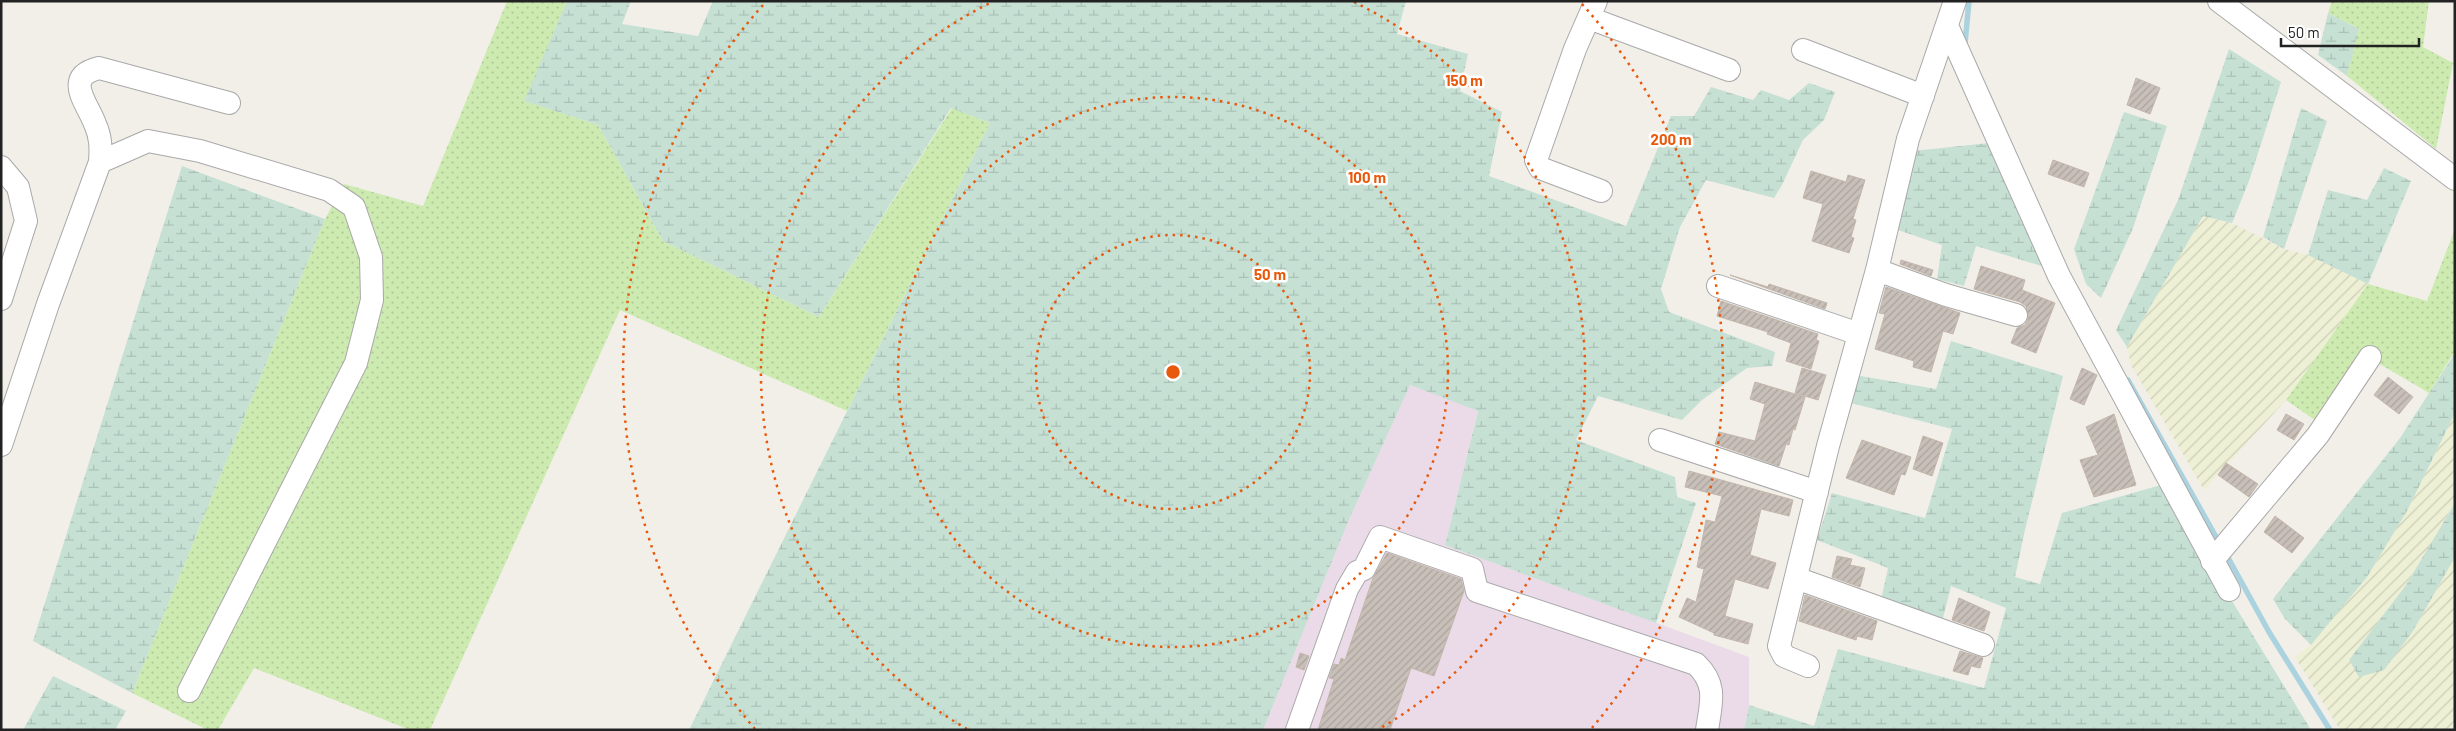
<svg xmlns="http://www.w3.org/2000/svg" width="2456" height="731" viewBox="0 0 2456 731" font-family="Barlow,sans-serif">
	<defs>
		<pattern id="farmland-furrows" width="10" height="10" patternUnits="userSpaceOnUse" patternTransform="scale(1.25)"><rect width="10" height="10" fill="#eef0d5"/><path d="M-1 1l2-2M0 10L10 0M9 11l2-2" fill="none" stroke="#ccceb7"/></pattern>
		<pattern id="grass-dots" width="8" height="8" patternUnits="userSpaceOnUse" patternTransform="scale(1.25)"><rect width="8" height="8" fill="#cdebb0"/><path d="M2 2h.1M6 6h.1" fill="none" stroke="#b0c997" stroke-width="1.8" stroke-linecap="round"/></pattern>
		<pattern id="wetland-marsh" width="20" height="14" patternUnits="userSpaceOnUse" patternTransform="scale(1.25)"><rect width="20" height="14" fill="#c6e0d4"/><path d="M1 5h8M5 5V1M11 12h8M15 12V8" fill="none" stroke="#aac0b6"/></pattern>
		<pattern id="building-hatch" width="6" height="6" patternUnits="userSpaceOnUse" patternTransform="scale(1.25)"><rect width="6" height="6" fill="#c7bfb8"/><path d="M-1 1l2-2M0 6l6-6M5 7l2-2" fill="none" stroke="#aba49e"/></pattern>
	</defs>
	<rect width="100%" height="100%" fill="#f2efe9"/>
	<path fill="#ebdbe8" d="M 1410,385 L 1478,410 L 1445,545 L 1749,657 L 1749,705 L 1744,730 L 1263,730 L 1348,522 Z"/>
	<path fill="url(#farmland-furrows)" d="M 2203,216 L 2232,223 L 2284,249 L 2308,255 L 2368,284 L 2286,400 L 2204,490 L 2131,365 L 2127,347 Z
		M 2455,413 L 2455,503 L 2406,585 L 2349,660 L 2413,631 L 2455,557 L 2455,730 L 2340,730 L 2295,657 L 2311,644 L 2367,577 L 2407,511 Z"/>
	<path fill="url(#grass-dots)" d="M 507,1 L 567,1 L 525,101 L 598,125 L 663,241 L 819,317 L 952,108 L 990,123 L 847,411 L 620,310 L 430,730 L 410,730 L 254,668 L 218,730 L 208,730 L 132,693 L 325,219 L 344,184 L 423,206 Z
		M 2332,1 L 2429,1 L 2423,47 L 2453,63 L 2436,149 L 2347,76 L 2359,29 L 2328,13 Z
		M 2455,229 L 2455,351 L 2429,393 L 2361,353 L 2319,423 L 2286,400 L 2368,284 L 2427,301 Z"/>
	<path fill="url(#wetland-marsh)" d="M 567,1 L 631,1 L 622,24 L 698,36 L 713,1 L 1406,1 L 1397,34 L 1468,54 L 1460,91 L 1502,112 L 1489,176 L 1626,226 L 1671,116 L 1694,116 L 1711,87 L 1753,100 L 1761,90 L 1789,100 L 1809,83 L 1835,92 L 1824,120 L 1803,140 L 1782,185 L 1774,198 L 1706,180 L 1680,227 L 1661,289 L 1669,312 L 1775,352 L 1772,366 L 1747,368 L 1702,400 L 1682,420 L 1598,396 L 1576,440 L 1675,477 L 1677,497 L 1696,503 L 1656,623 L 1445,545 L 1478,411 L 1410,385 L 1348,522 L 1263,730 L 689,730 L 990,123 L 951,108 L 819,317 L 663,241 L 598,125 L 524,101 Z
		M 2328,13 L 2359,29 L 2347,76 L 2318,55 Z
		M 2229,49 L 2281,82 L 2249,181 L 2232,223 L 2203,216 L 2127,347 L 2116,330 L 2178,200 Z
		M 2301,108 L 2327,121 L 2284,249 L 2263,237 Z
		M 2124,112 L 2167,126 L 2133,228 L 2101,298 L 2086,284 L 2074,249 Z
		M 1989,143 L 2045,267 L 1976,246 L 1964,286 L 1937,279 L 1942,245 L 1898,230 L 1913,151 Z
		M 182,166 L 325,219 L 132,693 L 33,641 Z
		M 2384,168 L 2411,181 L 2368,284 L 2308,255 L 2328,190 L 2367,200 Z
		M 1951,341 L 2063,376 L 2025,530 L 2015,577 L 2040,584 L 2062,513 L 2161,485 L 2311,730 L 1744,730 L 1749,705 L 1814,726 L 1838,649 L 1984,688 L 2006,608 L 1951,586 L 1942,622 L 1881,600 L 1888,568 L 1817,540 L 1832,493 L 1925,518 L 1952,429 L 1847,402 L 1855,375 L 1936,389 Z
		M 2455,353 L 2455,413 L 2407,511 L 2367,577 L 2311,645 L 2285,619 L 2273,599 L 2400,438 Z
		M 2455,503 L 2455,557 L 2413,631 L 2384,670 L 2359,677 L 2349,660 L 2406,585 Z
		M 53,676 L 126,711 L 115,730 L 23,730 Z"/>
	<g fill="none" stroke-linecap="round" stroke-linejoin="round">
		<path stroke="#aad3df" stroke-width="5.5" d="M 1965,44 L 1969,1
			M 2128,380 L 2220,544
			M 2226,554 L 2269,632 L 2330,730"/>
	</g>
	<path fill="url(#building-hatch)" stroke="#c4b6ab" d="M 2136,78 L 2160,88 L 2150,114 L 2127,105 Z
		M 2053,160 L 2089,173 L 2084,187 L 2048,174 Z
		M 1811,171 L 1846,182 L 1848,175 L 1865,180 L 1853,219 L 1856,220 L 1851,237 L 1854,238 L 1849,253 L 1812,241 L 1823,204 L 1803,198 Z
		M 1901,260 L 1933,270 L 1931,276 L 1900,264 Z
		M 1981,266 L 2025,280 L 2022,290 L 2055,303 L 2036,353 L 2011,343 L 2017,328 L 2025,325 L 2028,319 L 2026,306 L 2020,302 L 1974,289 Z
		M 1730,275 L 1768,287 L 1769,284 L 1827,303 L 1825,309 Z
		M 1886,287 L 1960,313 L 1953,334 L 1943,331 L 1931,372 L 1913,367 L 1914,361 L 1875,349 L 1885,314 L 1879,313 Z
		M 1721,301 L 1818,334 L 1816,340 L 1819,341 L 1811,369 L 1786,361 L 1791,343 L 1767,334 L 1768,332 L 1717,316 Z
		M 1802,368 L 1826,375 L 1818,400 L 1795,393 Z
		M 2082,368 L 2097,375 L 2084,405 L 2070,399 Z
		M 2388,377 L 2413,397 L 2399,414 L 2374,395 Z
		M 1755,382 L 1805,397 L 1795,430 L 1793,429 L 1789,445 L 1786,444 L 1779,466 L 1715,444 L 1719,432 L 1755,441 L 1765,404 L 1750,399 Z
		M 2114,414 L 2136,485 L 2094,497 L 2080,460 L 2098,455 L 2086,427 Z
		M 2286,414 L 2304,424 L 2294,440 L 2277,430 Z
		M 1923,436 L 1943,443 L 1932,476 L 1913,469 Z
		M 1862,440 L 1911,457 L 1905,475 L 1901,474 L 1894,495 L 1846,478 Z
		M 2226,463 L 2258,484 L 2249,497 L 2218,475 Z
		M 1689,471 L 1793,500 L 1789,516 L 1761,509 L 1750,555 L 1776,563 L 1768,589 L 1735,579 L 1725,616 L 1753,624 L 1748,644 L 1714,635 L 1714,633 L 1679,617 L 1687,598 L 1696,602 L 1704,569 L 1697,567 L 1706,520 L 1715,522 L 1722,496 L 1685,487 Z
		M 2275,516 L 2304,538 L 2292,553 L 2264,532 Z
		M 1387,553 L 1461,579 L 1464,591 L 1434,676 L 1411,668 L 1390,730 L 1318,730 L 1334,679 L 1329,678 L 1334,664 L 1339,665 L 1341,658 L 1345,660 L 1373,578 Z
		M 1837,556 L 1852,559 L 1850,565 L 1865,568 L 1860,587 L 1832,577 Z
		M 1805,595 L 1877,621 L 1872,640 L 1857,636 L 1856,640 L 1799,621 Z
		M 1959,598 L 1990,612 L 1984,631 L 1952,620 Z
		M 1960,651 L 1983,658 L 1980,668 L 1971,666 L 1968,675 L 1953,671 Z
		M 1300,653 L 1309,656 L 1304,670 L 1296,667 Z"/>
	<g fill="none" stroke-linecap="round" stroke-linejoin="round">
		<defs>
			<path id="minor" d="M 1596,1 L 1575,49 L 1536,160 L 1540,168 L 1601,191
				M 2219,1 L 2455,179
				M 1589,18 L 1729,70
				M 1948,28 L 2059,276 L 2229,590
				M 1803,50 L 1923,96
				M 100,162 L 148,141 L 200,151 L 329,190 L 354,207 L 371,257 L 372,300 L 356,363 L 189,691
				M 1,167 L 18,187 L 26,221 L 1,299
				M 1877,270 L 1946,295 L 2016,315
				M 1718,286 L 1859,334
				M 1660,440 L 1817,492
				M 1,445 L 48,304 L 100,162 C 101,148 101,137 95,124 C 88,104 62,77 99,68 L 229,103
				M 2212,561 L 2318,435 L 2370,357
				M 1796,578 L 1983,645
				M 1808,666 L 1784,656 L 1779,646 L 1828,446 L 1877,270 L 1908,139 L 1955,1
				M 1297,730 L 1347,589 L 1357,572 L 1364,569 L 1380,537 L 1472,569 L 1477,591 L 1696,664 C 1718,685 1711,703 1707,730"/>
		</defs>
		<use href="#minor" stroke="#a9a9a9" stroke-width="24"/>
		<use href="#minor" stroke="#fff" stroke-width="22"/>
	</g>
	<g fill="none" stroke="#e8590c" stroke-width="2.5" stroke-dasharray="2.5 5">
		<circle cx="1173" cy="372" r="137"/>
		<circle cx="1173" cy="372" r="275"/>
		<path d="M967 729A412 412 0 0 1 992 2M1354 2A412 412 0 0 1 1379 729"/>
		<path d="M755 729A550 550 0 0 1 764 4M1582 4A550 550 0 0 1 1591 729"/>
	</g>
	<circle cx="1173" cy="372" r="8" fill="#e8590c" stroke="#fff" stroke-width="2.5"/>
	<g font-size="15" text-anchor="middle" font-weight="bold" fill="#e8590c" stroke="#fff" stroke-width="5" stroke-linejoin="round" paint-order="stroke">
		<text x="1464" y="86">150 m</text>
		<text x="1671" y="145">200 m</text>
		<text x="1367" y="183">100 m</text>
		<text x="1270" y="280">50 m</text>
	</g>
	<rect width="2456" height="731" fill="none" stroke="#222222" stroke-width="5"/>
	<path d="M2281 38v8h138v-8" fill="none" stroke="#222222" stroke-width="2.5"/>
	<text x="2288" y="38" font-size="15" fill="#222222" stroke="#ffffff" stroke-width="4" paint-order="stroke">50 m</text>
</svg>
